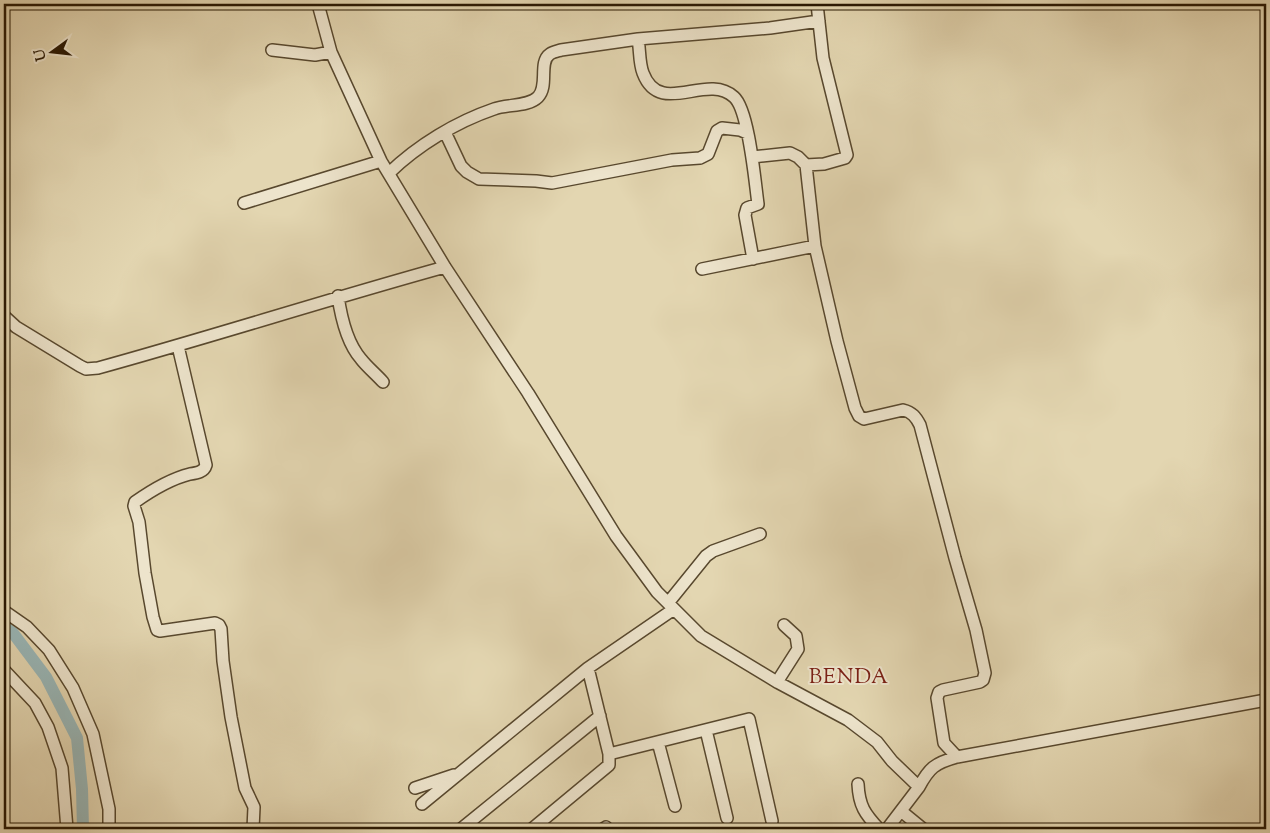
<svg xmlns="http://www.w3.org/2000/svg" width="1270" height="833" viewBox="0 0 1270 833" font-family="'Sorts Mill Goudy',serif">
	<rect width="100%" height="100%" fill="#e3d6b1"/>
	<filter id="stains"><feTurbulence type="fractalNoise" baseFrequency=".004" numOctaves="4"/><feColorMatrix values="0 0 0 0 .2 0 0 0 0 .09 0 0 0 0 .02 0 0 0 .5 -.17"/></filter>
	<radialGradient id="worn" r=".72"><stop offset=".6" stop-color="#630" stop-opacity="0"/><stop offset="1" stop-color="#630" stop-opacity=".3"/></radialGradient>
	<g fill="none" stroke-linecap="round" stroke-linejoin="round">
		<path stroke="#99b6b6" stroke-width="12" d="M 4,627 L 13,633 L 46,677 L 77,738 L 82,789 L 83,829"/>
		<defs>
			<path id="street" d="M 318,4 L 331,52 L 381,161 L 445,267 L 528,393 L 616,536 L 657,592 L 701,636 L 777,682 L 848,720 L 877,742 L 892,761 L 919,787 C 929,768 935,763 957,757 L 1266,700
				M 638,39 L 770,28 L 819,21
				M 272,50 L 315,55 L 331,52
				M 445,132 L 461,166 L 467,172 L 479,179 L 536,181 L 552,183 L 672,160 L 700,158 L 708,154 L 717,131 L 722,128 L 740,130 L 747,133
				M 752,157 L 790,153 L 798,157 L 806,165 L 824,164 L 845,158 L 847,155 L 823,58 L 817,4
				M 806,165 L 815,246 L 837,341 L 855,408 L 859,416 L 864,419 L 903,410 C 912,412 916,417 920,425 L 955,558 L 976,630 L 985,673 L 983,680 L 980,682 L 943,690 L 939,692 L 937,698 L 944,743 L 957,757
				M 389,173 C 418,145 456,122 494,109 C 507,104 528,107 538,97 C 549,86 538,62 550,54 C 553,52 558,51 561,50 L 638,39 C 640,49 639,63 643,73 C 660,118 706,72 734,97 C 749,110 755,183 758,204 L 747,208 L 745,215 L 753,259
				M 244,203 L 381,161
				M 702,269 L 815,246
				M 338,296 C 341,317 347,343 361,359 C 367,367 376,374 383,382
				M 4,316 L 16,327 L 80,366 L 86,369 L 98,368 C 214,336 329,299 445,267
				M 178,346 L 206,465 C 204,472 197,473 190,474 C 170,479 152,490 135,502 L 134,506 L 139,522 L 145,573 L 153,617 L 157,630 L 160,631 L 215,623 L 219,625 L 221,629 L 223,661 L 231,717 L 245,788 L 254,807 L 253,829
				M 668,603 L 706,556 L 713,551 L 760,534
				M 4,611 L 27,627 L 49,650 L 73,688 L 93,734 L 109,809 L 109,829
				M 4,670 L 35,703 L 48,727 L 62,768 L 67,829
				M 777,682 L 798,649 L 796,636 L 784,625
				M 706,730 L 727,818
				M 658,742 L 675,806
				M 609,754 L 749,719 L 772,821
				M 858,784 C 859,806 865,814 879,829
				M 415,788 L 454,775
				M 422,804 L 588,668 L 674,609
				M 901,811 L 923,829
				M 461,829 L 600,716
				M 532,829 L 609,765 L 609,754 L 588,668
				M 603,829 L 606,827
				M 887,829 L 919,787"/>
		</defs>
		<use href="#street" stroke="#58482e" stroke-width="14"/>
		<use href="#street" stroke="#ede4cc" stroke-width="11"/>
	</g>
	<g text-anchor="middle" dominant-baseline="central" stroke-width="4" stroke-linejoin="round" paint-order="stroke">
		<g font-size="21" letter-spacing="1" fill="#7a1f14" stroke="#ede4cc">
			<text x="849" y="678">BENDA</text>
		</g>
	</g>
	<rect width="1270" height="833" fill="none" stroke="#e3d6b1" stroke-width="20"/>
	<rect x="5" y="5" width="1260" height="823" fill="none" stroke="#291803" stroke-width="2.5"/>
	<rect x="10" y="10" width="1250" height="813" fill="none" stroke="#291803"/>
	<g transform="translate(52 52) rotate(255)" stroke="#ede4cc" stroke-width="4" paint-order="stroke">
	<path d="M0-4L9 19L0 12L-9 19Z" fill="#291803"/>
	<text y="-8" font-size="14" font-weight="bold" text-anchor="middle" fill="#291803">U</text>
	</g>
	<rect width="100%" height="100%" filter="url(#stains)"/>
	<rect width="100%" height="100%" fill="url(#worn)"/>
</svg>
